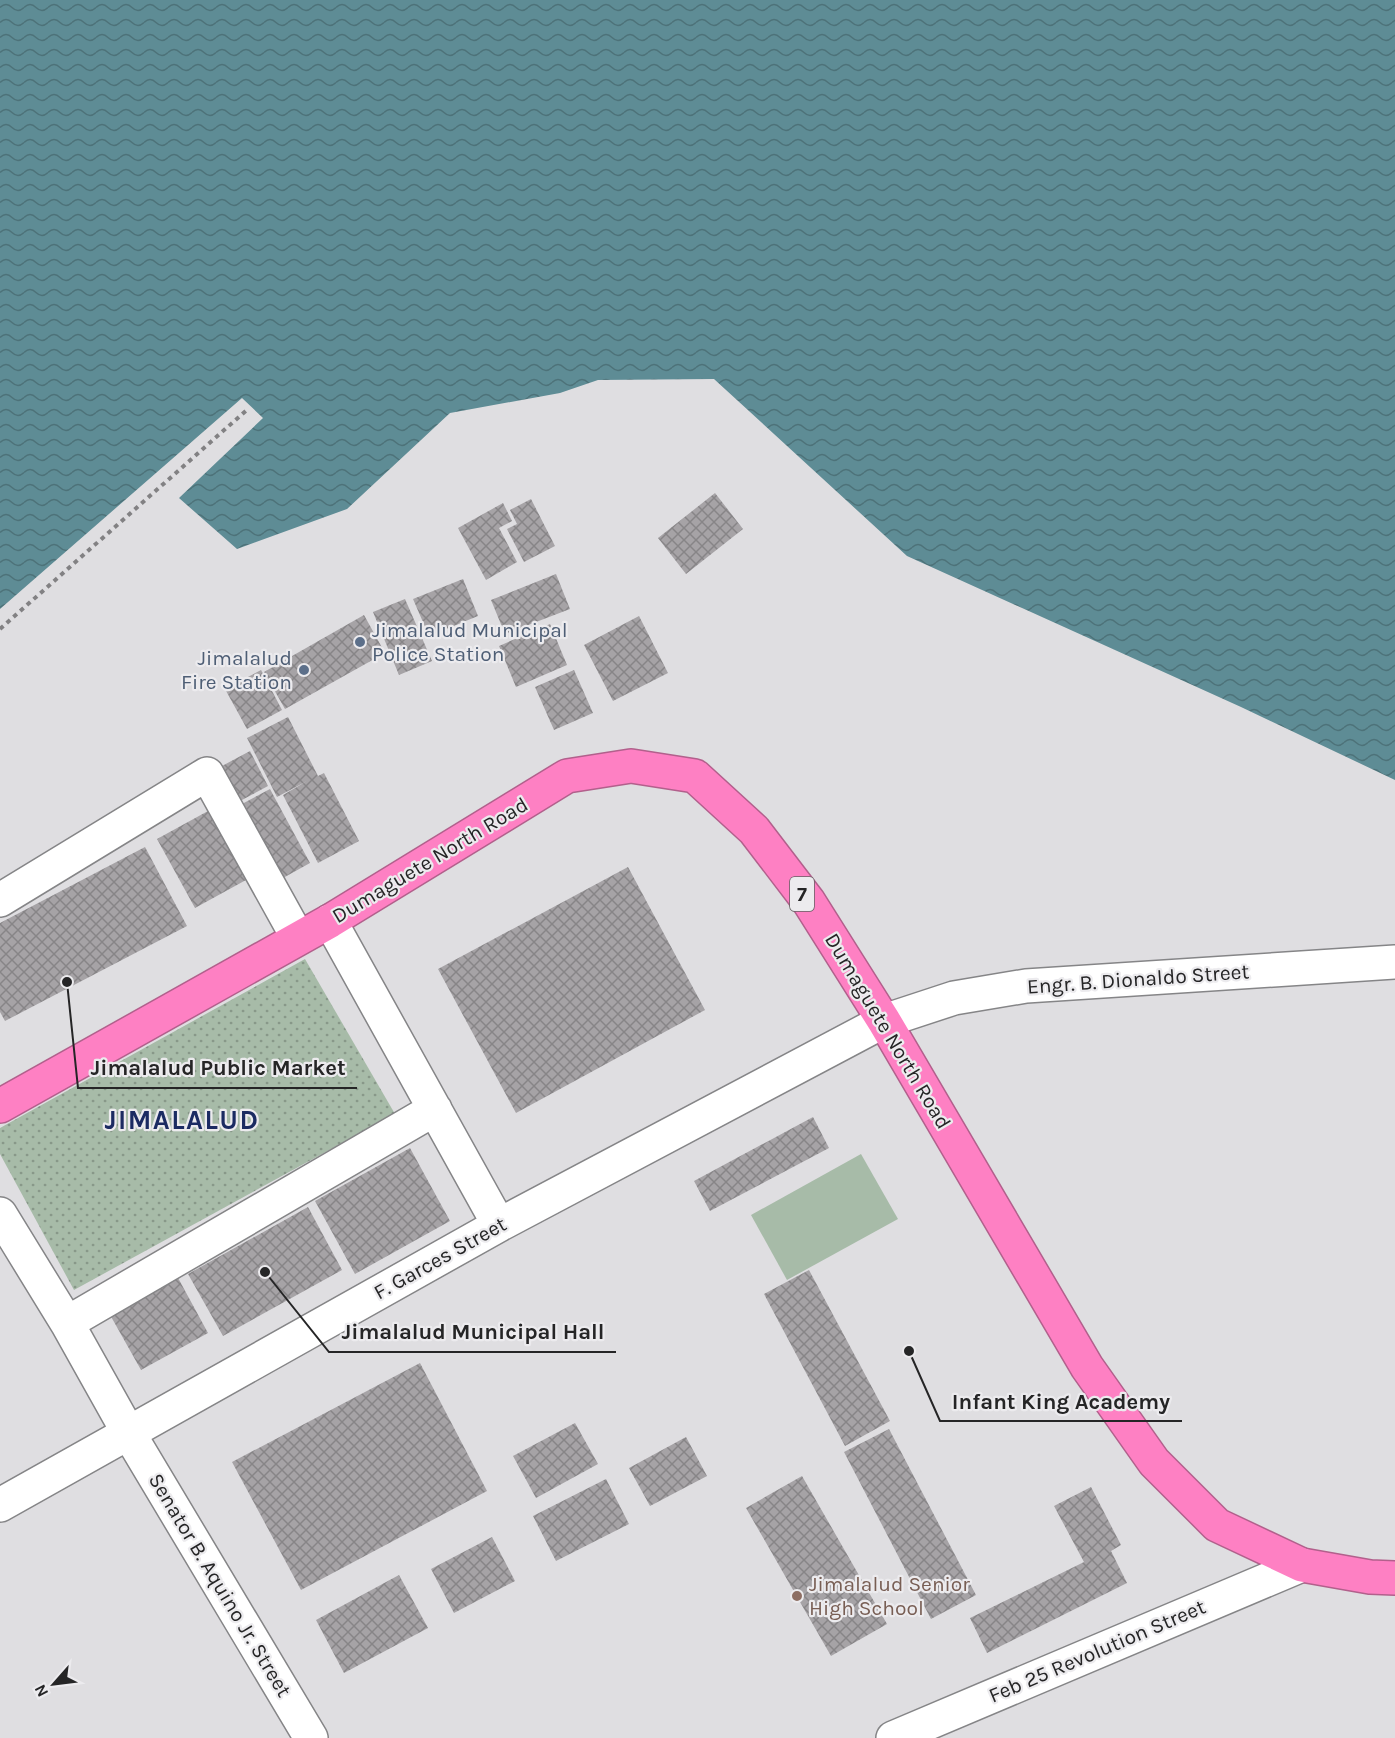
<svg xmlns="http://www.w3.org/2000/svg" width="1395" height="1738" viewBox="0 0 1395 1738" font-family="Karla,sans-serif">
	<defs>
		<pattern id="park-dots" width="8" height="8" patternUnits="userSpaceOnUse" patternTransform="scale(1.5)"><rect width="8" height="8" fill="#a7bba8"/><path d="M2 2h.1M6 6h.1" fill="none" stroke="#889889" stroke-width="1.8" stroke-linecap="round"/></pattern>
		<pattern id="water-waves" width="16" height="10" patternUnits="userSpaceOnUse" patternTransform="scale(1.5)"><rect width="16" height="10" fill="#5e8c95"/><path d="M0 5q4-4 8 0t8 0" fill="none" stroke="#4d7279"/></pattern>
		<pattern id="building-cross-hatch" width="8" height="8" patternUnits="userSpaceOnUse" patternTransform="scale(1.5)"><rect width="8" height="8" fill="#a6a3a6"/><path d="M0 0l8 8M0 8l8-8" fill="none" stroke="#878587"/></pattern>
	</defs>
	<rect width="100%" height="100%" fill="#dfdee1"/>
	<path fill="url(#park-dots)" d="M 305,959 L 395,1114 L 74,1290 L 0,1154 L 0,1128 Z"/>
	<path fill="#a7bba8" d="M 861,1154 L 898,1219 L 787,1280 L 751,1215 Z"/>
	<path fill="url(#water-waves)" d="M 0,0 L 1395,0 L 1395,780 L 1241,707 L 907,556 L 714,379 L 598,380 L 560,393 L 450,413 L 347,509 L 237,549 L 179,498 L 263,418 L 242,398 L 0,609 Z"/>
	<path fill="url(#building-cross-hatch)" d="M 715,493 L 743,529 L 686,574 L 658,538 Z
		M 531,499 L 555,546 L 524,562 L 507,529 L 517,524 L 510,510 Z
		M 503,503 L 512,521 L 499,528 L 517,562 L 486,580 L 458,528 Z
		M 556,574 L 570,609 L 505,634 L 491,600 Z
		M 463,579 L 478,616 L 429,636 L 413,599 Z
		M 405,599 L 432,661 L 399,675 L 373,612 Z
		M 364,615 L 385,653 L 285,709 L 264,672 Z
		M 639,616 L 668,673 L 613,701 L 584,645 Z
		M 550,624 L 567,665 L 516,687 L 499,646 Z
		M 261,670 L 282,710 L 247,729 L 225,689 Z
		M 574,670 L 593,713 L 554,730 L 535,687 Z
		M 288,717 L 318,776 L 324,773 L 359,841 L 318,863 L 283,795 L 307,781 L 277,797 L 247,738 Z
		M 250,751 L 268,786 L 240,801 L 222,766 Z
		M 270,789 L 310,863 L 283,878 L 242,804 Z
		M 208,811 L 246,880 L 195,908 L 157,839 Z
		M 145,847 L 187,926 L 5,1021 L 0,1012 L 0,923 Z
		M 628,867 L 705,1010 L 516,1113 L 438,969 Z
		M 813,1117 L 829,1148 L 710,1211 L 694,1181 Z
		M 410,1148 L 450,1221 L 355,1274 L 315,1201 Z
		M 308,1207 L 342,1270 L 223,1336 L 188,1274 Z
		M 809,1270 L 890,1421 L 845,1446 L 764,1294 Z
		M 177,1276 L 208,1333 L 141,1370 L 109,1313 Z
		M 420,1363 L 487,1491 L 301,1590 L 232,1462 Z
		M 575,1423 L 598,1464 L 536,1498 L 513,1456 Z
		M 889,1429 L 976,1595 L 931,1619 L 844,1452 Z
		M 686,1437 L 707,1476 L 650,1506 L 629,1468 Z
		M 802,1476 L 887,1624 L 831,1656 L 746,1508 Z
		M 606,1479 L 629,1524 L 556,1561 L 533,1516 Z
		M 1091,1487 L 1121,1545 L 1111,1551 L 1127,1583 L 987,1653 L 970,1618 L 1084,1562 L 1054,1506 Z
		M 492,1537 L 515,1581 L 454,1613 L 431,1569 Z
		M 399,1575 L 428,1628 L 344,1673 L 316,1620 Z"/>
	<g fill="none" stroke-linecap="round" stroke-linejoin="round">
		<defs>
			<path id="minor" d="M 0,900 L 207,774 L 298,938
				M 330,921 L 499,1225
				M 0,1214 L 67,1323 L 128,1432 L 311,1738
				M 67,1323 L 435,1109
				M 0,1505 L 499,1225 L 884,1021 L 954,998 L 1026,986 L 1395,962
				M 893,1738 L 1302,1565"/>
			<path id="highway" d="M 0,1106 L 330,921 L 567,776 L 631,766 L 695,776 L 754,830 L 809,902 L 884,1021 L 1087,1367 L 1154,1462 L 1217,1525 L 1302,1565 L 1370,1577 L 1395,1578"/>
		</defs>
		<use href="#minor" stroke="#858587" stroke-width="36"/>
		<use href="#highway" stroke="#b2608c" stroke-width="36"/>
		<path stroke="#828183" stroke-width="4" stroke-dasharray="4.5 4.5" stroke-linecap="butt" d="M 0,629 L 249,408"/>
		<use href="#minor" stroke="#fff" stroke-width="33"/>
		<use href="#highway" stroke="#fe80c3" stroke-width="33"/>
	</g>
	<g fill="#5c6f8a" stroke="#ecebee" stroke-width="2">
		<circle cx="360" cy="642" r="6"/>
		<circle cx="304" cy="670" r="6"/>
	</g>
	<circle fill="#8d6e63" stroke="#ecebee" stroke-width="2" cx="797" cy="1596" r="6"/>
	<g text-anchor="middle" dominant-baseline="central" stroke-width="4.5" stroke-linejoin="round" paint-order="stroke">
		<rect fill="#ecebee" stroke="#616062" stroke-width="1.5" x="790" y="877" width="24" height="34" rx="4.5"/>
		<g font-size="20" font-weight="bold" fill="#252526">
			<text x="802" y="894">7</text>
		</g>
		<g font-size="21" fill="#4e5e75" stroke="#ecebee" text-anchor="start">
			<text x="372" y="630">Jimalalud Municipal<tspan x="372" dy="24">Police Station</tspan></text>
			<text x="292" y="658" text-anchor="end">Jimalalud<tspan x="292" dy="24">Fire Station</tspan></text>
		</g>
		<g font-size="21" fill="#252526" stroke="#ecebee">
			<text transform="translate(430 860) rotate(-31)">Dumaguete North Road</text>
			<text transform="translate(1138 979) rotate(-4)">Engr. B. Dionaldo Street</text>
			<text transform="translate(888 1031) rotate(59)">Dumaguete North Road</text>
			<text transform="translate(440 1258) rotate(-29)">F. Garces Street</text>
			<text transform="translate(220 1585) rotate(59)">Senator B. Aquino Jr. Street</text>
			<text transform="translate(1097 1651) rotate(-23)">Feb 25 Revolution Street</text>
		</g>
		<g font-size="21" fill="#785e54" stroke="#ecebee" text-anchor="start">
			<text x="809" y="1584">Jimalalud Senior<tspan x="809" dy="24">High School</tspan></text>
		</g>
		<g font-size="27" font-weight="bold" letter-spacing="1.5" fill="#1b2b62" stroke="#ecebee">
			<text x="182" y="1120">JIMALALUD</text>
		</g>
	</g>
	<path fill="none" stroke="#252526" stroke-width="2" d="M67 982L78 1088H357M265 1272L329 1352H616M909 1351L940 1421H1182"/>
	<g fill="#252526" stroke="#ecebee" stroke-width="2">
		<circle cx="67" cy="982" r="6"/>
		<circle cx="265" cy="1272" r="6"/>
		<circle cx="909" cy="1351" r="6"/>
	</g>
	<g font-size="22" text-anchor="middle" font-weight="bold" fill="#252526" stroke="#ecebee" stroke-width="4.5" stroke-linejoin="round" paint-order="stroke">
		<text x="218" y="1075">Jimalalud Public Market</text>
		<text x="473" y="1339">Jimalalud Municipal Hall</text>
		<text x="1061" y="1409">Infant King Academy</text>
	</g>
	<g transform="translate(54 1684) rotate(242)" stroke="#ecebee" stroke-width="4.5" paint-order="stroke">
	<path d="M0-4.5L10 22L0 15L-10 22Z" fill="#252526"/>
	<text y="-9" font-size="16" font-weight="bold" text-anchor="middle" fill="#252526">N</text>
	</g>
</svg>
